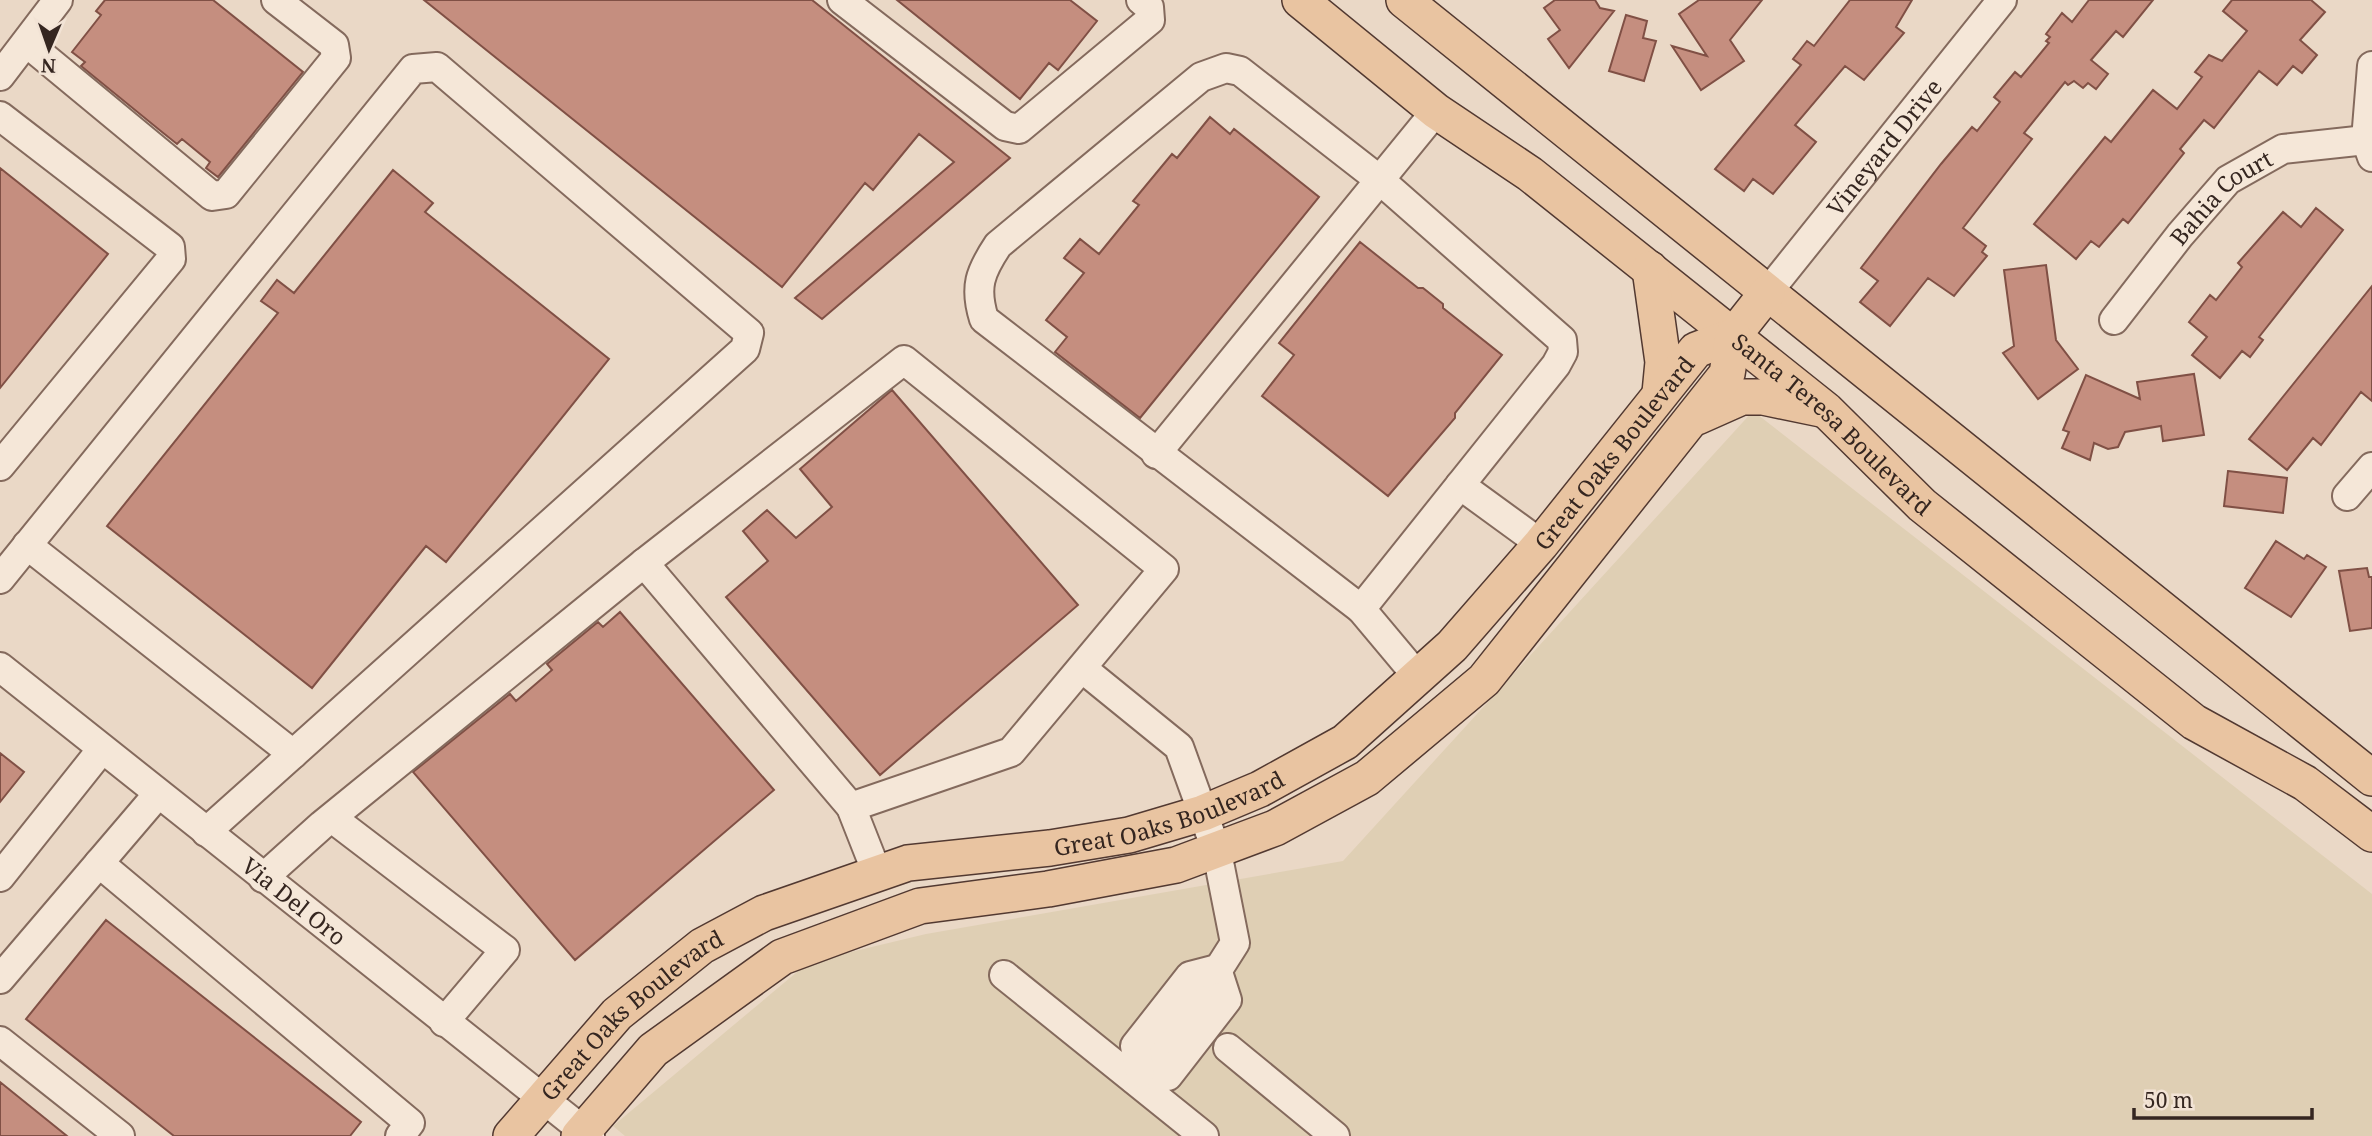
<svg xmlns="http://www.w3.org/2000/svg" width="2372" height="1136" viewBox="0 0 2372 1136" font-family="'Noto Serif',serif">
	<rect width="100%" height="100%" fill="#ead8c6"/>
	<path fill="#dfcfb4" d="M 1753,411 L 2372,894 L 2372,1136 L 625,1136 L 613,1126 L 809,962 L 926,934 L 1343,861 Z"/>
	<path fill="#c58e7f" stroke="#805045" stroke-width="2" d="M 105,0 L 213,0 L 303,72 L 218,177 L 206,168 L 210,162 L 182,139 L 177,144 L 162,132 L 81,66 L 85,62 L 72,52 L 101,15 L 96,11 Z
		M 424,0 L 812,0 L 1010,158 L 822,319 L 795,298 L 954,162 L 919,134 L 873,190 L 865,183 L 782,287 Z
		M 897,0 L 1070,0 L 1097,21 L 1058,70 L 1049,63 L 1020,99 Z
		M 1555,0 L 1595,0 L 1600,8 L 1614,11 L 1569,68 L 1548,39 L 1560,30 L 1544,8 Z
		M 1699,0 L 1762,0 L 1730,40 L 1744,61 L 1701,90 L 1672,46 L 1707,56 L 1679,14 Z
		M 1850,0 L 1912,0 L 1896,27 L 1904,33 L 1864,80 L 1845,66 L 1795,125 L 1816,142 L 1773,194 L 1753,179 L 1744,191 L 1715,169 L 1801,65 L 1793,59 L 1807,41 L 1814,46 Z
		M 2089,0 L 2153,0 L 2123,37 L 2116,31 L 2091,60 L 2108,74 L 2096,89 L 2088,83 L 2083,88 L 2074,81 L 2068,85 L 2065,82 L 2024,133 L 2032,139 L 1963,228 L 1986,246 L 1982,252 L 1987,256 L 1954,296 L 1928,278 L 1890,326 L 1860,302 L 1878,281 L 1861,268 L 1941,164 L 1972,127 L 1977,131 L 2000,102 L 1994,97 L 2015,72 L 2021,77 L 2049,43 L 2046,41 L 2050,37 L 2046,34 L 2062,13 L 2072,22 Z
		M 2232,0 L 2311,0 L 2325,12 L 2300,40 L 2317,55 L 2302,73 L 2293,66 L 2277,85 L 2259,71 L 2214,128 L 2204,120 L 2180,149 L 2184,153 L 2128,223 L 2123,219 L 2099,247 L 2091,241 L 2076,259 L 2034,224 L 2105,137 L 2111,142 L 2153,90 L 2177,109 L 2202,77 L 2195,72 L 2209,55 L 2222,61 L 2247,31 L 2223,11 Z
		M 1626,15 L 1647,21 L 1643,38 L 1656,41 L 1644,81 L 1609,71 Z
		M 1210,117 L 1230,134 L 1234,129 L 1319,197 L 1140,418 L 1055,352 L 1067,337 L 1046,320 L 1084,273 L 1064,258 L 1080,239 L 1099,254 L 1139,205 L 1133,201 L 1172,154 L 1177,158 Z
		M 0,168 L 108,254 L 0,388 Z
		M 393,170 L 433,203 L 425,212 L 609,359 L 446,562 L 426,546 L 312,688 L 107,526 L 278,313 L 261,301 L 277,280 L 294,293 Z
		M 2316,208 L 2343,230 L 2259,337 L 2263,340 L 2250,357 L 2242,351 L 2220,378 L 2192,355 L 2207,337 L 2189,322 L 2210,295 L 2216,300 L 2242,267 L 2238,263 L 2283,212 L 2301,227 Z
		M 1360,242 L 1418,288 L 1423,288 L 1443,304 L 1443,308 L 1502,355 L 1455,413 L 1455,418 L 1388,496 L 1262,396 L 1294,355 L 1279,343 Z
		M 2046,265 L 2056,340 L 2078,369 L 2038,399 L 2003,353 L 2014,346 L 2004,270 Z
		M 2372,286 L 2372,401 L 2361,392 L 2321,445 L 2313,438 L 2287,470 L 2249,439 Z
		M 2194,374 L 2204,435 L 2163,441 L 2161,426 L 2125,432 L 2118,447 L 2108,449 L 2094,443 L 2090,460 L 2062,448 L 2069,432 L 2063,430 L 2086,375 L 2140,399 L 2137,382 Z
		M 892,390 L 1078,605 L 880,775 L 726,597 L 768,561 L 743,531 L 767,510 L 796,538 L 832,507 L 800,469 Z
		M 2228,471 L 2287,478 L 2283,513 L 2224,506 Z
		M 2276,541 L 2304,559 L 2307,555 L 2326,567 L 2291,617 L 2245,588 Z
		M 2367,568 L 2369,577 L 2372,577 L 2372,628 L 2350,631 L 2339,571 Z
		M 620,612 L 774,790 L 575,960 L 413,772 L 510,694 L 516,701 L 552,670 L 547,664 L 598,622 L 603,627 Z
		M 0,753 L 24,772 L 0,802 Z
		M 106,920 L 361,1122 L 350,1136 L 174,1136 L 26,1019 Z
		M 0,1082 L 67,1136 L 0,1136 Z"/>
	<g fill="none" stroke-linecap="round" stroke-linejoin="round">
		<defs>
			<g id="minor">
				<path d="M 842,0 L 1005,126 L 1019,129 L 1150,20 L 1149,7 L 1141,0"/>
				<path d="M 27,43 L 212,196 L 226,194 L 336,58 L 334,45 L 276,0"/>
				<path d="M 1226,68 L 1240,71 L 1381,181 L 1562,340 L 1563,352 L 1556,365 L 1361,609 L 984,319 C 974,287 980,272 998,245 L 1201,77 Z"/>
				<path d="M 0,76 L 58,0"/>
				<path d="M 0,116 L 170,247 L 171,259 L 0,466"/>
				<path d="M 2372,157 L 2366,140 L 2372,66"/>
				<path id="s1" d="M 1767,293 L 2002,0"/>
				<path id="s2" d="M 2114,320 L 2180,235 L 2228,180 L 2283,149 L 2366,140"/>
				<path d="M 1156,454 L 1436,111"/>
				<path d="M 1460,485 L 1541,544"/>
				<path d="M 2347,496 L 2372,467"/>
				<path d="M 27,545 L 293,754"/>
				<path d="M 644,563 L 851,807 L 877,873"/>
				<path d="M 0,579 L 413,69 L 437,67 L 749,333 L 745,349 L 206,832"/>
				<path d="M 1361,609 L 1418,677"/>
				<path id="s3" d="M 0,667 L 590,1136"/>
				<path d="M 1083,669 L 1179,747 L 1217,852 L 1235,943 L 1195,1006 L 1135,1080"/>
				<path d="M 332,818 L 505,950 L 444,1022"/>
				<path d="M 99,863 L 410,1123 L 400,1136"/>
				<path d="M 0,877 L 102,749"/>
				<path d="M 263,878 L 322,825 L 644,563 L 904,360 L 1164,569 L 1011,752 L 851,807"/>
				<path d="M 1004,975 L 1204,1136"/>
				<path d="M 0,979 L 158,794"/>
				<path d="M 0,1041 L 120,1136"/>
				<path d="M 1228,1048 L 1335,1136"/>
				<path d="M 1140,1073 L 1168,1076 L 1227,1000 L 1217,969"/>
				<path d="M 1140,1073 L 1135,1046 L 1190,976 L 1217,969"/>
			</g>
			<g id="major">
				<path id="s4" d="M 1300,0 L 1436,111 L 1530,174 L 1826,410 L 1922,505 L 2194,722 L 2305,783 L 2372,834"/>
				<path d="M 1404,0 L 2372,778"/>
				<path d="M 1650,269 L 1663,362 L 1660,393"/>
				<path d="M 1697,417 L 1742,397 L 1763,397 L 1821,409"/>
				<path id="s5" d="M 511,1136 L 617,1014 L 702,946 L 764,913 L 908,863 L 1050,848 L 1129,835 L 1203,813 L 1260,789 L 1345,742 L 1452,646 L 1541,544 L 1696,350 L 1733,336 L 1767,293"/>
				<path d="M 579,1136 L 653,1050 L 782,957 L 920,906 L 1048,889 L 1176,865 L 1275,828 L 1367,778 L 1484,680 L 1727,374 L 1733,336"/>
			</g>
		</defs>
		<use href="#minor" stroke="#846a5d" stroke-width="32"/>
		<use href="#major" stroke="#523931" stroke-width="38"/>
		<use href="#minor" stroke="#f5e7d8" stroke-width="28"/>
		<use href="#major" stroke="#e9c4a1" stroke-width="35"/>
	</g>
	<g text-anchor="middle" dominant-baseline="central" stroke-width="5" stroke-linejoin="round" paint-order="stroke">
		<g font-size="23" fill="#352620" stroke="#f2e3d5">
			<text stroke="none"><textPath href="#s1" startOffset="187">Vineyard Drive</textPath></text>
			<text stroke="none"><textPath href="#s2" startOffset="164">Bahia Court</textPath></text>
			<text stroke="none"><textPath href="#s4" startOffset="681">Santa Teresa Boulevard</textPath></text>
			<text stroke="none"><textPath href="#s5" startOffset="1348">Great Oaks Boulevard</textPath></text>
			<text stroke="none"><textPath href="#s5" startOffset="760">Great Oaks Boulevard</textPath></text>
			<text stroke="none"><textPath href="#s3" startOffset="376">Via Del Oro</textPath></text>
			<text stroke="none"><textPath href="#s5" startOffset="172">Great Oaks Boulevard</textPath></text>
		</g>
	</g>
	<g transform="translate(49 49) rotate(182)" stroke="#f2e3d5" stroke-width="5" paint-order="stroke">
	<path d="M0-5L12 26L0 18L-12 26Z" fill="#352620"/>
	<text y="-10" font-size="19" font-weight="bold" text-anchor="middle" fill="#352620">N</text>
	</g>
	<path d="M2134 1108v10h178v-10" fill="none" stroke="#352620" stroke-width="3.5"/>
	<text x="2144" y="1108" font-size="21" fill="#352620" stroke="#f2e3d5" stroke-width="5" paint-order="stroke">50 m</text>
</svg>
